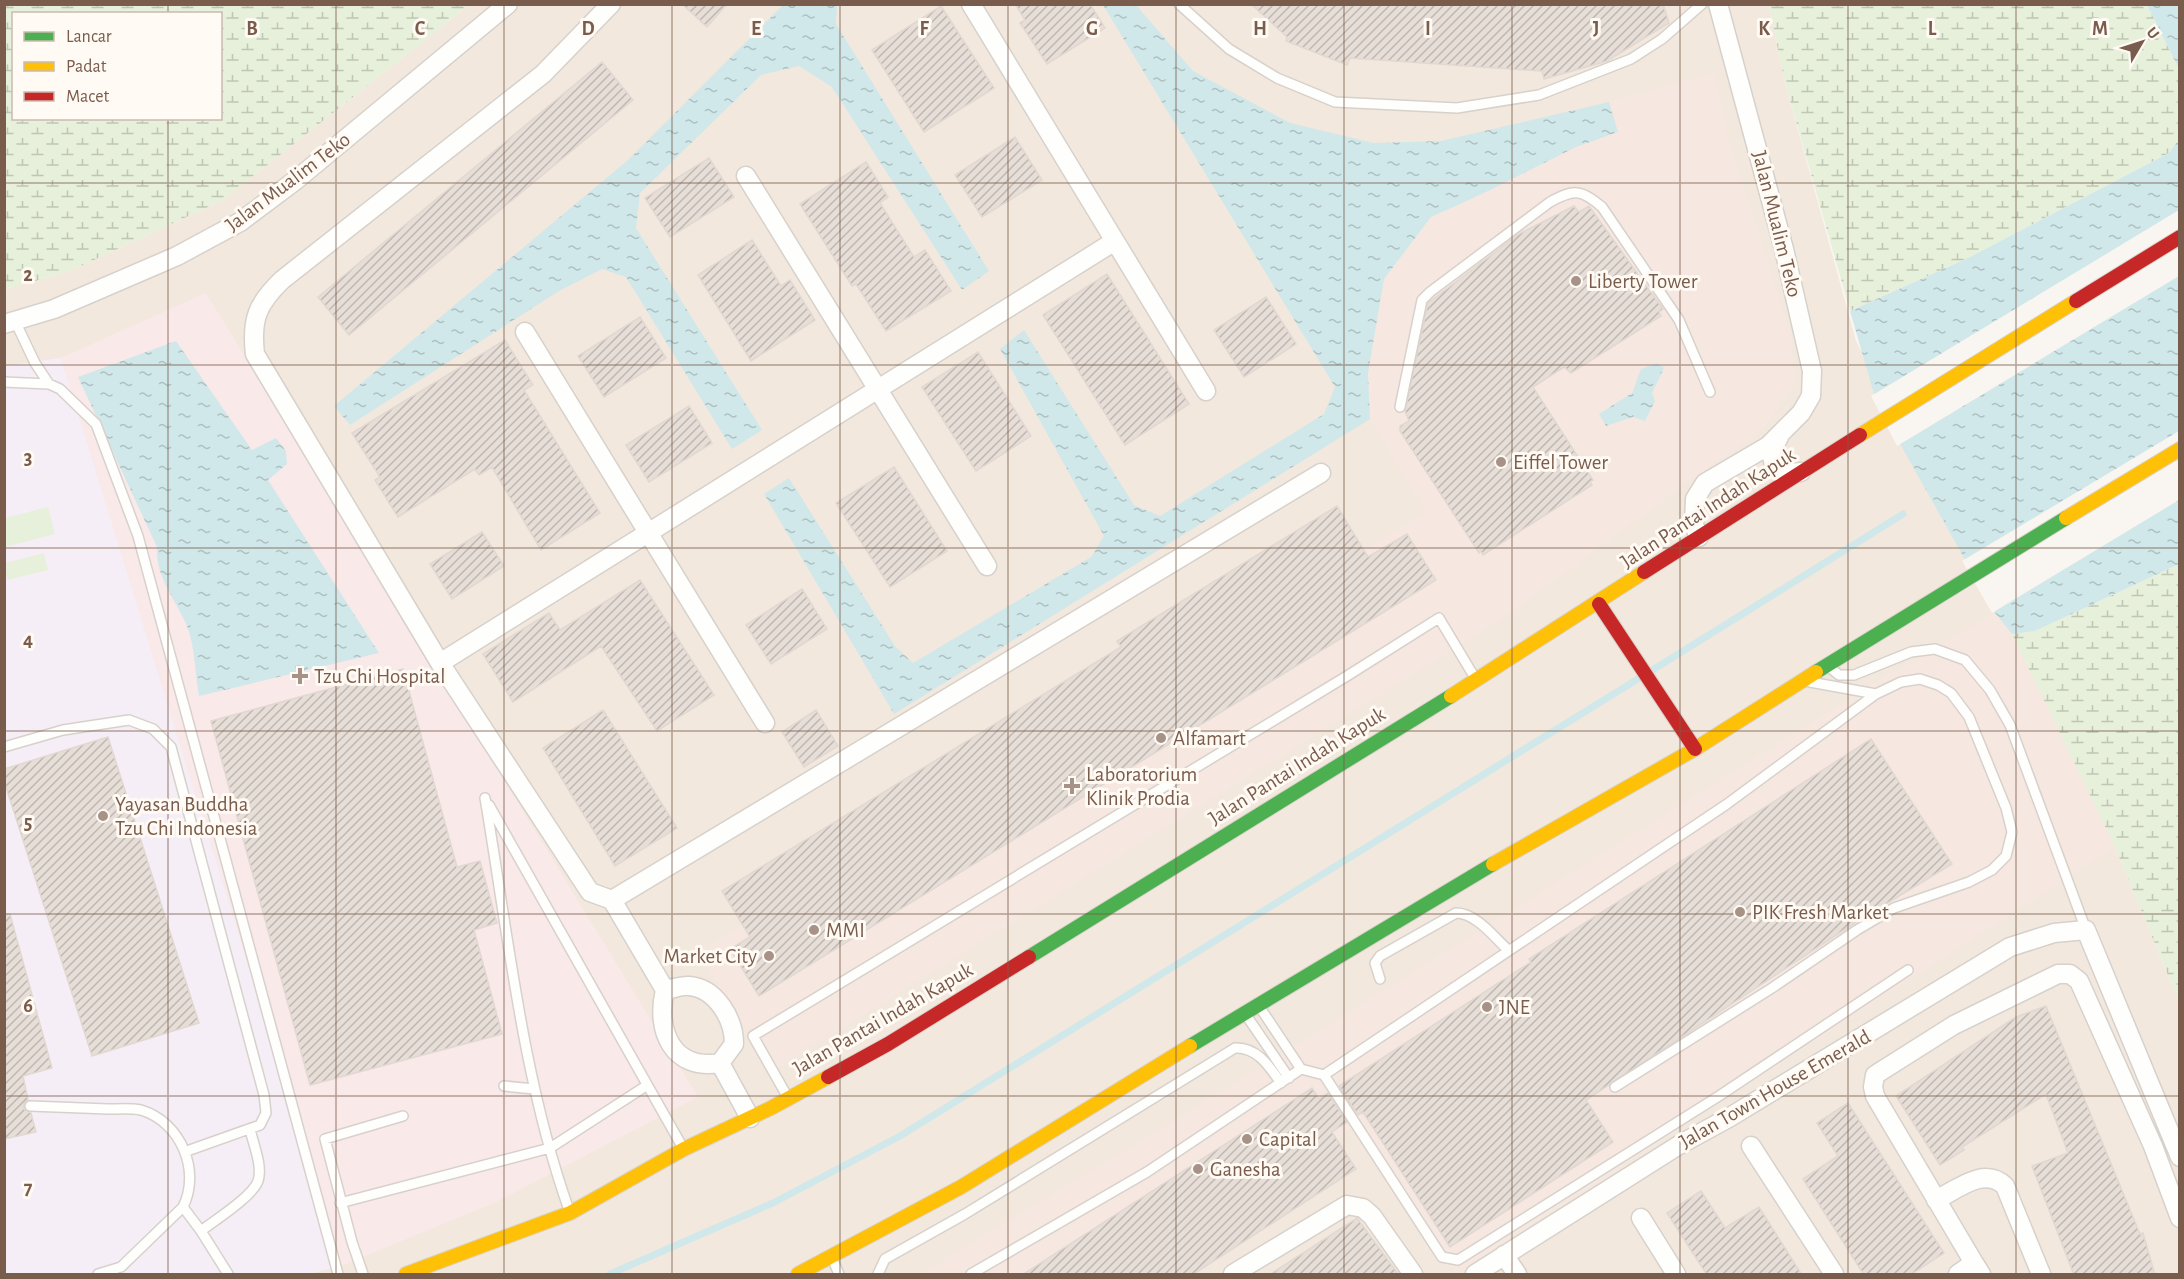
<svg xmlns="http://www.w3.org/2000/svg" width="2184" height="1279" viewBox="0 0 2184 1279" font-family="'Alegreya Sans',sans-serif">
	<defs>
		<pattern id="wetland-marsh" width="20" height="14" patternUnits="userSpaceOnUse" patternTransform="scale(1.5)"><rect width="20" height="14" fill="#e7f0db"/><path d="M1 5h8M5 5V1M11 12h8M15 12V8" fill="none" stroke="#c0c6b4"/></pattern>
		<pattern id="water-ripples" width="26" height="14" patternUnits="userSpaceOnUse" patternTransform="scale(1.5)"><rect width="26" height="14" fill="#d0e8ea"/><path d="M2 4q2-2 4 0t4 0M15 11q2-2 4 0t4 0" fill="none" stroke="#aebfc0"/></pattern>
		<pattern id="building-hatch" width="6" height="6" patternUnits="userSpaceOnUse" patternTransform="scale(1.5)"><rect width="6" height="6" fill="#e6ded7"/><path d="M-1 1l2-2M0 6l6-6M5 7l2-2" fill="none" stroke="#bfb7b1"/></pattern>
	</defs>
	<rect width="100%" height="100%" fill="#f9f5f0"/>
	<path fill="#f2e8de" d="M 469,5 L 1769,5 L 1784,79 L 1856,341 L 1995,613 L 2012,634 L 2115,847 L 2179,1002 L 2179,1274 L 5,1274 L 5,289 L 68,272 L 223,200 Z"/>
	<path fill="#f6e8e1" d="M 1714,73 L 1728,140 L 1792,337 L 1793,386 L 1764,427 L 1495,623 L 772,1071 L 698,952 L 1427,512 L 1370,419 L 1368,373 L 1384,279 L 1431,217 L 1484,193 L 1576,147 L 1618,132 L 1609,102 Z
		M 1995,613 L 2012,634 L 2115,847 L 1456,1273 L 1360,1123 L 1124,1274 L 921,1274 L 1228,1088 L 1896,670 Z"/>
	<path fill="#f6eef6" d="M 61,358 L 341,1266 L 309,1274 L 5,1274 L 4,366 Z"/>
	<path fill="#fae9e9" d="M 206,293 L 698,1097 L 496,1202 L 341,1266 L 61,358 Z"/>
	<path fill="url(#wetland-marsh)" fill-rule="evenodd" d="M 5,4 L 469,4 L 469,5 L 223,200 L 68,272 L 5,289 ZM 14,14 L 220,14 L 220,118 L 14,118 Z
		M 1769,5 L 2147,5 L 2179,69 L 2179,139 L 2169,153 L 1970,257 L 1850,311 L 1784,79 Z
		M 2179,564 L 2179,1002 L 2115,847 L 2012,634 L 2035,631 Z"/>
	<path fill="#e7f0db" d="M 48,507 L 55,534 L 5,547 L 5,518 Z
		M 44,553 L 48,570 L 7,580 L 5,563 Z"/>
	<path fill="url(#water-ripples)" d="M 783,5 L 837,5 L 836,24 L 989,271 L 962,290 L 832,87 L 799,66 L 761,75 L 640,193 L 636,228 L 762,430 L 732,449 L 626,277 L 602,269 L 559,291 L 350,425 L 334,406 L 628,160 Z
		M 1103,5 L 1136,5 L 1193,71 L 1290,123 L 1374,143 L 1441,141 L 1609,102 L 1618,132 L 1576,147 L 1484,193 L 1431,217 L 1384,279 L 1368,373 L 1370,419 L 894,714 L 764,494 L 789,478 L 895,646 L 913,663 L 1091,557 L 1104,536 L 1000,349 L 1024,330 L 1134,505 L 1160,516 L 1324,414 L 1335,387 Z
		M 2147,5 L 2179,5 L 2179,69 Z
		M 2179,139 L 2179,564 L 2035,631 L 2012,634 L 1995,613 L 1876,401 L 1850,311 L 1970,257 L 2169,153 Z
		M 176,341 L 252,450 L 276,438 L 286,451 L 287,464 L 268,480 L 379,653 L 199,696 C 195,674 195,646 187,626 C 176,600 155,577 157,547 L 78,377 Z
		M 1657,363 L 1664,368 L 1652,393 L 1655,401 L 1645,421 L 1633,417 L 1606,426 L 1599,414 L 1632,393 L 1641,369 Z"/>
	<path fill="#f9f5f0" d="M 2179,210 L 2179,276 L 1897,446 L 1871,396 Z
		M 2179,431 L 2179,500 L 1992,613 L 1962,561 Z"/>
	<g fill="none" stroke-linecap="round" stroke-linejoin="round">
		<path stroke="#d0e8ea" stroke-width="7" d="M 1651,671 L 1903,514
			M 610,1274 L 773,1203 L 900,1136 L 1641,677"/>
	</g>
	<path fill="url(#building-hatch)" stroke="#e2d8d2" stroke-width="1.5" d="M 682,4 L 727,4 L 707,27 Z
		M 1015,4 L 1090,4 L 1105,28 L 1047,64 L 1020,23 L 1025,20 Z
		M 1251,4 L 1663,4 L 1669,23 L 1607,61 L 1544,79 L 1542,71 L 1350,58 L 1347,65 L 1286,41 L 1287,37 Z
		M 941,6 L 994,88 L 924,132 L 872,50 Z
		M 602,62 L 633,100 L 349,335 L 318,297 Z
		M 1015,137 L 1042,180 L 982,217 L 955,175 Z
		M 709,158 L 734,197 L 670,237 L 645,198 Z
		M 866,162 L 888,197 L 880,203 L 914,257 L 925,250 L 951,291 L 886,331 L 856,284 L 852,286 L 800,204 Z
		M 1574,206 L 1579,212 L 1589,206 L 1663,309 L 1659,312 L 1661,316 L 1571,373 L 1564,367 L 1533,387 L 1593,480 L 1590,482 L 1592,485 L 1483,555 L 1481,551 L 1479,553 L 1400,431 L 1400,426 L 1409,421 L 1405,411 L 1428,303 L 1519,234 Z
		M 752,240 L 781,286 L 790,280 L 815,320 L 751,361 L 698,275 Z
		M 1107,274 L 1189,404 L 1125,445 L 1043,315 Z
		M 1266,297 L 1296,344 L 1244,377 L 1214,330 Z
		M 640,317 L 666,358 L 604,397 L 578,356 Z
		M 505,340 L 533,385 L 524,390 L 600,513 L 541,550 L 492,467 L 479,475 L 475,469 L 398,517 L 375,480 L 380,477 L 352,433 Z
		M 978,352 L 1031,436 L 976,471 L 922,387 Z
		M 689,406 L 712,443 L 649,482 L 626,445 Z
		M 894,467 L 947,551 L 890,587 L 836,503 Z
		M 1337,506 L 1368,557 L 1407,534 L 1436,580 L 759,996 L 730,949 L 750,937 L 722,891 L 1121,647 L 1117,641 Z
		M 482,532 L 504,566 L 452,599 L 430,564 Z
		M 640,580 L 714,695 L 657,731 L 601,646 L 513,702 L 483,654 L 549,613 L 560,630 Z
		M 802,589 L 827,629 L 771,664 L 746,625 Z
		M 403,669 L 457,867 L 480,861 L 497,923 L 474,930 L 502,1034 L 310,1085 L 211,721 Z
		M 603,710 L 677,828 L 615,866 L 543,748 Z
		M 816,710 L 838,746 L 804,767 L 782,732 Z
		M 108,737 L 199,1023 L 92,1056 L 4,781 L 4,769 Z
		M 1871,739 L 1952,864 L 1853,924 L 1586,1100 L 1613,1142 L 1450,1247 L 1363,1112 L 1358,1115 L 1339,1086 L 1531,962 L 1529,959 Z
		M 4,914 L 10,914 L 52,1068 L 23,1076 L 28,1100 L 24,1103 L 24,1109 L 31,1113 L 36,1132 L 4,1139 Z
		M 2046,1006 L 2140,1234 L 2143,1233 L 2155,1275 L 2074,1275 L 2032,1166 L 2068,1153 L 2046,1094 L 1962,1147 L 1964,1150 L 1940,1165 L 1896,1096 L 2016,1017 Z
		M 1312,1088 L 1319,1099 L 1328,1093 L 1347,1122 L 1332,1132 L 1356,1169 L 1192,1275 L 1022,1275 Z
		M 1848,1103 L 1944,1253 L 1910,1275 L 1864,1275 L 1803,1179 L 1838,1156 L 1817,1123 Z
		M 1701,1191 L 1725,1228 L 1759,1207 L 1802,1275 L 1707,1275 L 1667,1213 Z
		M 1357,1218 L 1399,1275 L 1269,1275 L 1314,1246 Z"/>
	<g fill="none" stroke-linecap="round" stroke-linejoin="round">
		<defs>
			<path id="lane" d="M 1179,4 L 1229,49 L 1277,78 L 1335,102 L 1457,108 L 1539,95 L 1631,59 L 1662,39 L 1702,4
				M 15,321 L 35,363 L 49,384
				M 4,382 L 49,384 L 60,389 L 96,424 L 138,536 L 338,1274
				M 1400,407 L 1422,300 L 1430,292 L 1550,202 C 1574,189 1581,189 1602,207 L 1679,320 L 1710,392
				M 1828,666 L 1839,675 L 1854,675 L 1911,652 L 1935,649 L 1965,660 L 1990,690 L 2010,725 L 2086,930
				M 1810,682 L 1876,694
				M 4,747 L 63,730 L 129,720 L 153,729 L 171,747 L 264,1095 L 266,1113 L 260,1125 L 187,1151
				M 485,798 C 508,934 523,1081 569,1210
				M 489,805 L 683,1148
				M 1380,979 L 1375,963 L 1380,956 L 1456,913 C 1476,913 1494,937 1507,949
				M 1259,1006 L 1301,1069 L 1324,1075
				M 1246,1015 L 1289,1078
				M 504,1086 L 534,1089
				M 1615,1087 L 1772,988 L 1857,930 L 1894,908 L 1969,882 L 1992,870 L 2006,856 L 2012,832 L 2006,808 L 1969,717 L 1951,693 L 1938,685 L 1920,679 L 1901,682 L 1876,694 L 1727,804 L 1324,1075 L 1442,1257 L 1458,1260 L 1719,1096 L 1908,970
				M 787,1096 L 753,1036 L 1347,676 L 1439,618 L 1475,678
				M 30,1106 C 56,1107 82,1108 108,1109 C 118,1109 131,1108 141,1110 C 181,1122 201,1171 183,1207 L 121,1267 L 98,1274
				M 340,1203 L 550,1148 L 646,1086
				M 183,1207 L 201,1231 L 228,1274
				M 201,1231 C 215,1220 252,1197 258,1181 C 263,1166 253,1144 250,1129
				M 832,1258 L 839,1274
				M 363,1274 L 352,1242 L 325,1139 L 403,1116
				M 878,1274 L 885,1259 L 965,1214 L 1235,1048 C 1257,1047 1269,1066 1281,1083
				M 971,1274 L 1147,1172 L 1301,1069"/>
			<path id="street" d="M 611,4 L 543,74 L 282,280 C 257,304 251,320 255,354 L 440,663 L 1115,241
				M 971,4 L 1206,391
				M 746,176 L 987,566
				M 4,324 L 54,309 L 177,256 L 240,222 L 296,180 L 508,4
				M 525,332 L 765,723
				M 1779,437 L 1771,452 L 1774,465 L 1783,474 L 1801,472
				M 1699,537 L 1694,525 L 1695,499 L 1705,483 L 1768,446 L 1801,413 L 1811,396 L 1812,371 L 1784,249 L 1718,4
				M 440,663 L 590,892 L 612,900 L 1321,473
				M 612,900 L 665,990 C 655,1031 673,1071 720,1063 L 734,1044 C 734,1019 716,988 689,986 C 682,985 672,989 665,990
				M 720,1063 L 750,1118
				M 1751,1146 L 1834,1274
				M 1936,1200 C 1958,1189 1984,1166 2005,1186 L 2041,1274
				M 1641,1218 L 1676,1274
				M 1504,1255 L 1517,1274
				M 1974,1263 L 1875,1096 L 1873,1087 L 1875,1075 L 1954,1025 L 2058,974 L 2070,974 L 2079,981 L 2153,1146 L 2180,1218
				M 1233,1274 L 1347,1205 L 1363,1208 L 1372,1216 L 1413,1274
				M 1475,1274 L 1679,1145 L 1730,1117 L 2010,947 L 2054,933 L 2086,930 L 2180,1157
				M 1958,1274 L 1974,1263 L 1981,1274"/>
			<path id="fast" d="M 1816,672 L 2066,518
				M 1029,957 L 1451,696
				M 1190,1046 L 1493,864"/>
			<path id="slow" d="M 1860,435 L 2076,301
				M 2066,518 L 2180,449
				M 1451,696 L 1644,572
				M 1493,864 L 1695,749 L 1816,672
				M 406,1274 L 570,1213 L 684,1149 L 771,1108 L 828,1077
				M 798,1274 L 961,1187 L 1190,1046"/>
			<path id="jam" d="M 2076,301 L 2180,237
				M 1644,572 L 1860,435
				M 1599,604 L 1695,749
				M 828,1077 L 888,1044 L 1029,957"/>
		</defs>
		<use href="#lane" stroke="#d7d1cb" stroke-width="12"/>
		<use href="#street" stroke="#d7d1cb" stroke-width="21"/>
		<use href="#fast" stroke="#d9d2cb" stroke-width="16"/>
		<use href="#slow" stroke="#d9d2cb" stroke-width="16"/>
		<use href="#jam" stroke="#d9d2cb" stroke-width="16"/>
		<use href="#lane" stroke="#fefefd" stroke-width="9"/>
		<use href="#street" stroke="#fefefd" stroke-width="18"/>
		<use href="#fast" stroke="#4caf50" stroke-width="14"/>
		<use href="#slow" stroke="#ffc107" stroke-width="14"/>
		<use href="#jam" stroke="#c62828" stroke-width="14"/>
	</g>
	<path fill="none" stroke="#7a5c4d" stroke-width="1.5" stroke-opacity="0.55" d="M 168,4 L 168,14M 336,4 L 336,1274M 504,4 L 504,1274M 672,4 L 672,1274M 840,4 L 840,1274M 1008,4 L 1008,1274M 1176,4 L 1176,1274M 1344,4 L 1344,1274M 1512,4 L 1512,1274M 1680,4 L 1680,1274M 1848,4 L 1848,1274M 2016,4 L 2016,1274M 168,118 L 168,1274M 4,183 L 2180,183M 4,365 L 2180,365M 4,548 L 2180,548M 4,731 L 2180,731M 4,914 L 2180,914M 4,1096 L 2180,1096"/>
	<g fill="#a69286" stroke="#fffaf3" stroke-width="2">
		<circle cx="1576" cy="281" r="6"/>
		<circle cx="1501" cy="462" r="6"/>
		<path d="M297 667h6v6h6v6h-6v6h-6v-6h-6v-6h6z"/>
		<circle cx="1161" cy="738" r="6"/>
		<path d="M1069 777h6v6h6v6h-6v6h-6v-6h-6v-6h6z"/>
		<circle cx="103" cy="816" r="6"/>
		<circle cx="1740" cy="912" r="6"/>
		<circle cx="814" cy="930" r="6"/>
		<circle cx="769" cy="956" r="6"/>
		<circle cx="1487" cy="1007" r="6"/>
		<circle cx="1247" cy="1139" r="6"/>
		<circle cx="1198" cy="1169" r="6"/>
	</g>
	<g text-anchor="middle" dominant-baseline="central" stroke-width="6" stroke-linejoin="round" paint-order="stroke">
		<g font-size="21" fill="#7a5c4d" stroke="#fffaf3">
			<text transform="translate(288 182) rotate(-37)">Jalan Mualim Teko</text>
			<text transform="translate(1777 224) rotate(76)">Jalan Mualim Teko</text>
			<text transform="translate(1708 508) rotate(-33)">Jalan Pantai Indah Kapuk</text>
			<text transform="translate(1297 766) rotate(-32)">Jalan Pantai Indah Kapuk</text>
			<text transform="translate(883 1019) rotate(-30)">Jalan Pantai Indah Kapuk</text>
			<text transform="translate(1775 1089) rotate(-30)">Jalan Town House Emerald</text>
		</g>
		<g font-size="21" fill="#7a5c4d" stroke="#fffaf3" text-anchor="start">
			<text x="1588" y="281">Liberty Tower</text>
			<text x="1513" y="462">Eiffel Tower</text>
			<text x="314" y="676">Tzu Chi Hospital</text>
			<text x="1173" y="738">Alfamart</text>
			<text x="1086" y="774">Laboratorium<tspan x="1086" dy="24">Klinik Prodia</tspan></text>
			<text x="115" y="804">Yayasan Buddha<tspan x="115" dy="24">Tzu Chi Indonesia</tspan></text>
			<text x="1752" y="912">PIK Fresh Market</text>
			<text x="826" y="930">MMI</text>
			<text x="757" y="956" text-anchor="end">Market City</text>
			<text x="1499" y="1007">JNE</text>
			<text x="1259" y="1139">Capital</text>
			<text x="1210" y="1169">Ganesha</text>
		</g>
	</g>
	<g font-size="20" text-anchor="middle" font-weight="bold" fill="#7a5c4d" stroke="#fffaf3" stroke-width="6" stroke-linejoin="round" paint-order="stroke">
		<text x="252" y="35">B</text>
		<text x="420" y="35">C</text>
		<text x="588" y="35">D</text>
		<text x="756" y="35">E</text>
		<text x="924" y="35">F</text>
		<text x="1092" y="35">G</text>
		<text x="1260" y="35">H</text>
		<text x="1428" y="35">I</text>
		<text x="1596" y="35">J</text>
		<text x="1764" y="35">K</text>
		<text x="1932" y="35">L</text>
		<text x="2100" y="35">M</text>
		<text x="28" y="281">2</text>
		<text x="28" y="464">3</text>
		<text x="28" y="646">4</text>
		<text x="28" y="829">5</text>
		<text x="28" y="1012">6</text>
		<text x="28" y="1194">7</text>
	</g>
	<rect width="2184" height="1279" fill="none" stroke="#7a5c4d" stroke-width="12"/>
	<rect x="12" y="12" width="210" height="108" fill="#fffaf3" stroke="#cabbb1" stroke-width="1.5"/>
	<rect x="24" y="32" width="30" height="9" fill="#4caf50" stroke="#cabbb1" stroke-width="1.5"/>
	<text x="66" y="42" font-size="18" fill="#7a5c4d">Lancar</text>
	<rect x="24" y="62" width="30" height="9" fill="#ffc107" stroke="#cabbb1" stroke-width="1.5"/>
	<text x="66" y="72" font-size="18" fill="#7a5c4d">Padat</text>
	<rect x="24" y="92" width="30" height="9" fill="#c62828" stroke="#cabbb1" stroke-width="1.5"/>
	<text x="66" y="102" font-size="18" fill="#7a5c4d">Macet</text>
	<g transform="translate(2142 42) rotate(51)" stroke="#fffaf3" stroke-width="4.5" paint-order="stroke">
	<path d="M0-4.5L10 22L0 15L-10 22Z" fill="#7a5c4d"/>
	<text y="-9" font-size="16" font-weight="bold" text-anchor="middle" fill="#7a5c4d">U</text>
	</g>
</svg>
